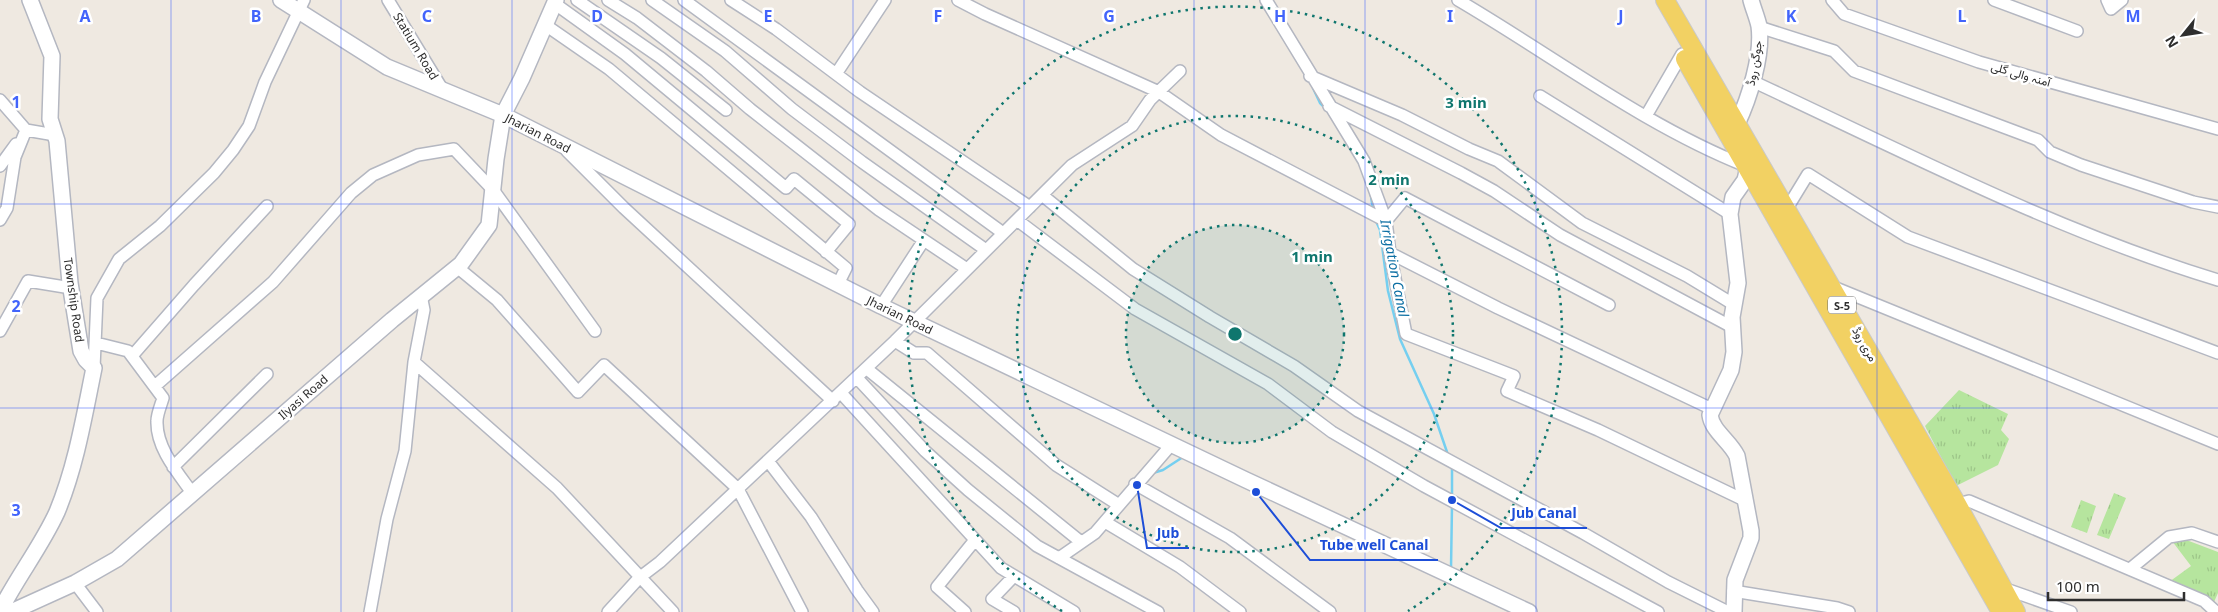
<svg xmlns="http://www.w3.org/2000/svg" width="2218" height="612" viewBox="0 0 2218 612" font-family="'Noto Sans',Vazirmatn,sans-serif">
	<defs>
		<pattern id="grass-tufts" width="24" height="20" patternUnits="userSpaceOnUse" patternTransform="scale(1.25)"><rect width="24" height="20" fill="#b6e59e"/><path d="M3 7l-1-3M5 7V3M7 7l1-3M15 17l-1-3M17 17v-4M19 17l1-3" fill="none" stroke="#9dc588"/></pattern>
	</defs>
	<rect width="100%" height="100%" fill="#efe9e1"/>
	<path fill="url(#grass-tufts)" d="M 1959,390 L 2008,414 L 2001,430 L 2009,439 L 1998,465 L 1956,486 L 1925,426 Z
		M 2114,493 L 2126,498 L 2109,539 L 2097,535 Z
		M 2081,500 L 2096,506 L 2087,533 L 2071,527 Z
		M 2172,541 L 2189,541 L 2218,552 L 2218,593 L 2214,602 L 2200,594 L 2169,582 L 2191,566 Z"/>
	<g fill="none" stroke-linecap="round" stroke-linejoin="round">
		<path stroke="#75cff0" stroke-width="2.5" d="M 1313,88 L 1320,103 L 1326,109
			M 1370,189 L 1373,210
			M 1376,221 L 1380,230 L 1388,291 L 1400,339 L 1434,414 L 1448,455
			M 1452,467 L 1452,497
			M 1153,473 L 1163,470 L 1183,457
			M 1451,569 L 1452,505"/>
		<defs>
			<path id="street" d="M 388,0 L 444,92
				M 577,0 L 661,58 L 726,110
				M 608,0 L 637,18 L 706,71 L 750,109 L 879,210 L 967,269
				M 652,0 L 725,51 L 792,109 L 862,162 L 986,250
				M 684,0 L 1003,233
				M 731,0 L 776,29 L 860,92 L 1030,207
				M 958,0 L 985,14 L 1159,92 L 1221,135 L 1386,221
				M 1266,0 L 1364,161 L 1386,221
				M 1458,0 C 1552,55 1645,126 1746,166
				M 1832,0 L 1844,14 L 1979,62 L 2218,129
				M 1994,0 L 2077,31
				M 2107,0 L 2111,9 L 2122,0
				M 554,3 L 625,54 L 786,188 L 794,179 L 849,224 L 826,252
				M 544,24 L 609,69 L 846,268 L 838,284
				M 1759,27 L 1834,51 L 1854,71 L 2038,140 L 2050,152 L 2081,165 L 2193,202 L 2218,207
				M 836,74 L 885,0
				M 1310,76 L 1402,115 L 1469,149 L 1498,161 L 1582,223 L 1687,276 L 1733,304
				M 1752,81 C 1905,152 2056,231 2218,280
				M 1540,96 L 1730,214
				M 0,100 L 26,130 L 55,135
				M 1329,106 L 1461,173 L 1494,191 L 1560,235 L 1732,327
				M 1646,116 L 1682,54
				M 567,151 L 624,208 L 833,401
				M 0,166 L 16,144
				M 1042,195 L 1133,269 L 1210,317 L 1294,366 L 1358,411 L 1583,533 L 1668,582 L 1728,612
				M 1786,210 L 1808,174 L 1908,237 L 2218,353
				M 0,220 L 7,208 L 15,157 L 26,130
				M 1017,220 L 1135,309 L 1268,384 L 1332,432 L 1424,486 L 1658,612
				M 1390,253 L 1406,334 L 1514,376 L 1507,391 L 1598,430 L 1746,501
				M 457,267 L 497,300 L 578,392 L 604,365 L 738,489 L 802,612
				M 1831,286 L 2218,444
				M 1609,305 L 1405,198 L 1386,221 L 1390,253 L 1498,308 L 1712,409
				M 881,306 L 924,240
				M 0,331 L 28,281 L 71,288
				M 895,341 L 914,353 L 927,353 L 1056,465 L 1119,505
				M 96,343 L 128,351 L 163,398 C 161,405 157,414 157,421 C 156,448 178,473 193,494
				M 132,356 L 194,285 L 267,206
				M 414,362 L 557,488 L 673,612
				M 94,368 L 97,298 L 119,259 L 160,226 L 214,173 L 233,150 L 249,126 L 265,82 L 304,0
				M 867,369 L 1081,542
				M 857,378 L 925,451 L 968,490 L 1037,546 L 1158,612
				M 155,386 L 273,282 L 351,193 L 373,175 L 418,155 L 454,149 L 494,191 L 595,331
				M 841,393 L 1001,568 L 1074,612
				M 768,461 L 811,517 L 857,590 L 873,612
				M 173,467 L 267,374
				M 1135,484 L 1230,538 L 1330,612
				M 1957,504 L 1969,501 L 2204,601 L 2216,612
				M 1105,522 L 1180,567 L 1240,612
				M 1059,558 L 1095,533 L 1171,445
				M 2130,569 L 2169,537 L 2192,533 L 2218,542
				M 75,583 L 97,612
				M 2003,588 L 2071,612
				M 1733,591 L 1837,608 L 1849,612
				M 370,612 L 387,519 L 405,451 L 414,362 L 424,310 L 421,295
				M 608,612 L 639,578 L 660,562 L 895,341 L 1072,165 L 1132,126 L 1150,100 L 1180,71
				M 965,612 L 937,587 L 975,540
				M 1014,612 L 992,599 L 1014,576"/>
			<path id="secondary" d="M 281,0 L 387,67 L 503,115 L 881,306 L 1246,480 L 1529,612
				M 1737,124 C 1749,99 1763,55 1759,26 C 1757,17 1753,8 1751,0
				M 0,611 C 17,577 41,547 57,512 C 76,466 84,417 94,368 L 86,360 L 81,351 L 70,283 L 57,141 L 50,119 L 52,56 L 30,0
				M 11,612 L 75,583 L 117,559 L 392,320 L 461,264 L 489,225 L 496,159 L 503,115 L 522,78 L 556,0
				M 1734,612 L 1735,580 L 1751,538 L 1751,531 L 1737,456 C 1730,441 1712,431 1710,415 L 1731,370 L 1734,352 L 1732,317 L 1738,283 L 1730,214 L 1733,197 L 1745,180 L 1748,167"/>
			<path id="primary" d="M 1665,0 L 1957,504 L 2016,612
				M 1685,59 L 2001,612"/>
		</defs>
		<use href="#street" stroke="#b4b7c1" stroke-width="14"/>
		<use href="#secondary" stroke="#b4b7c1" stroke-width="18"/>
		<use href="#primary" stroke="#c9c9c9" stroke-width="20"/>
		<use href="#street" stroke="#fff" stroke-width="11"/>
		<use href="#secondary" stroke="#fff" stroke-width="15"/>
		<use href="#primary" stroke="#f2d163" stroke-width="18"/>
	</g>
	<path fill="none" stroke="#4264fb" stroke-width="1" stroke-opacity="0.55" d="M 171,0 L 171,612M 341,0 L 341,612M 512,0 L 512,612M 682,0 L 682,612M 853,0 L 853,612M 1024,0 L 1024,612M 1194,0 L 1194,612M 1365,0 L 1365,612M 1536,0 L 1536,612M 1706,0 L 1706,612M 1877,0 L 1877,612M 2047,0 L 2047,612M 0,204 L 2218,204M 0,408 L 2218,408"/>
	<circle cx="1235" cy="334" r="109" fill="#0f766e" fill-opacity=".12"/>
	<g fill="none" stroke="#0f766e" stroke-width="2.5" stroke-dasharray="2.5 5">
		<circle cx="1235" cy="334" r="109"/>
		<circle cx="1235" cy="334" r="218"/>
		<path d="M1062 611A327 327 0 1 1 1408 611"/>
	</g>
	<g text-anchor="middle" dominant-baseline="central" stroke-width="5" stroke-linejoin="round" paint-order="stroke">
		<rect fill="#fff" stroke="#6d6d6d" stroke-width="1" x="1828" y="296.5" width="28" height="17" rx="4"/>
		<g font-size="11" font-weight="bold" fill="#2e2e2e">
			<text x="1842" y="305">S-5</text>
		</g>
		<g font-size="12" fill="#2e2e2e" stroke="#fff">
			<text transform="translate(416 46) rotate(59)">Statium Road</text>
			<text transform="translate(1754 63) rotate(-80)">جوگن روڈ</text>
			<text transform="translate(2021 74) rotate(16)">آمنہ والی گلی</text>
			<text transform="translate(538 133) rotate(27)">Jharian Road</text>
			<text transform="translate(74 300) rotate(82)">Township Road</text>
			<text transform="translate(900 315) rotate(26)">Jharian Road</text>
			<text transform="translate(1865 344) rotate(60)">مری روڈ</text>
			<text transform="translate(303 397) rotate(-41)">Ilyasi Road</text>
		</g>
		<g font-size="14" font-style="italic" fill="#0d6fa3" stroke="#fff">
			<text transform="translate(1395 268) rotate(79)">Irrigation Canal</text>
		</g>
	</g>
	<g font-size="16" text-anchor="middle" font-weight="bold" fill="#4264fb" stroke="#fff" stroke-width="5" stroke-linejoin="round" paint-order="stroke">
		<text x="85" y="22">A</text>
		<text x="256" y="22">B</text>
		<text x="427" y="22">C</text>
		<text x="597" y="22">D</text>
		<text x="768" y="22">E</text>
		<text x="938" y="22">F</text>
		<text x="1109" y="22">G</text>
		<text x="1280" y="22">H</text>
		<text x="1450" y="22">I</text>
		<text x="1621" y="22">J</text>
		<text x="1791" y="22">K</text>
		<text x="1962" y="22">L</text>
		<text x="2133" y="22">M</text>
		<text x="16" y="108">1</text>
		<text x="16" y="312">2</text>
		<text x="16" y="516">3</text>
	</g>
	<circle cx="1235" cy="334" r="8" fill="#0f766e" stroke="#fff" stroke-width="2.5"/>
	<g font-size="15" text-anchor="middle" font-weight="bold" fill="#0f766e" stroke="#fff" stroke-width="5" stroke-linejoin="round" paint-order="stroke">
		<text x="1466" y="108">3 min</text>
		<text x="1389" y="185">2 min</text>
		<text x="1312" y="262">1 min</text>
	</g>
	<path fill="none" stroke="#1d4ed8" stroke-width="2" d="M1452 500L1501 528H1587M1137 485L1147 548H1189M1256 492L1310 560H1438"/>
	<g fill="#1d4ed8" stroke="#fff" stroke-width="2">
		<circle cx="1452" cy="500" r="5"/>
		<circle cx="1137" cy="485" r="5"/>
		<circle cx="1256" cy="492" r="5"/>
	</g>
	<g font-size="14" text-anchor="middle" font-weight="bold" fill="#1d4ed8" stroke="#fff" stroke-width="5" stroke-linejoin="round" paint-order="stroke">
		<text x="1544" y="518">Jub Canal</text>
		<text x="1168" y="538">Jub</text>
		<text x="1374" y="550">Tube well Canal</text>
	</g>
	<g transform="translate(2183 35) rotate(240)" stroke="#ffffff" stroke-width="4" paint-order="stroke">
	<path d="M0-4L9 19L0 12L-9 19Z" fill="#2e2e2e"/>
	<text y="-8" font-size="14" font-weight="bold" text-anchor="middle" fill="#2e2e2e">N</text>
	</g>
	<path d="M2048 592v8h136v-8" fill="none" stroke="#2e2e2e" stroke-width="2.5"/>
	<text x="2056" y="592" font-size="15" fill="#2e2e2e" stroke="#ffffff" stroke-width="4" paint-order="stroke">100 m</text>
</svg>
